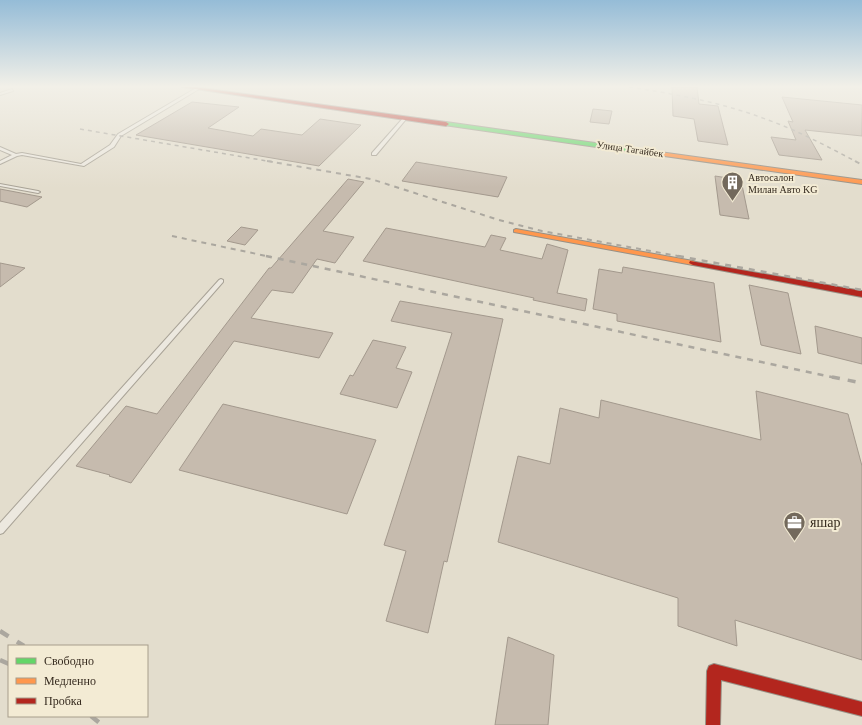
<svg xmlns="http://www.w3.org/2000/svg" width="862" height="725" viewBox="0 0 862 725" font-family="Georgia,serif">
	<rect width="100%" height="100%" fill="#e3ddcd"/>
	<path fill="#c6bbae" stroke="#a3998d" d="M 672,87 L 697,87 L 699,104 L 718,106 L 728,145 L 698,141 L 694,119 L 673,116 Z
		M 782,97 L 862,105 L 862,136 L 805,130 L 822,160 L 779,155 L 771,137 L 796,140 L 788,121 L 793,122 Z
		M 192,102 L 239,107 L 208,128 L 253,136 L 261,129 L 302,135 L 320,119 L 361,125 L 319,166 L 136,135 Z
		M 593,109 L 612,111 L 609,124 L 590,122 Z
		M 416,162 L 507,177 L 498,197 L 402,181 Z
		M 715,176 L 741,180 L 749,219 L 720,215 Z
		M 348,179 L 364,182 L 323,231 L 354,237 L 335,263 L 317,259 L 293,293 L 272,290 L 251,318 L 333,333 L 319,358 L 234,341 L 131,483 L 109,476 L 110,475 L 76,466 L 126,406 L 157,414 L 269,268 L 271,268 Z
		M 0,189 L 42,197 L 27,207 L 0,201 Z
		M 241,227 L 258,230 L 245,245 L 227,241 Z
		M 386,228 L 485,247 L 491,235 L 506,238 L 500,250 L 542,259 L 547,244 L 568,250 L 557,293 L 587,299 L 585,311 L 533,300 L 534,298 L 363,261 Z
		M 0,263 L 25,268 L 0,287 Z
		M 623,267 L 714,283 L 721,342 L 617,321 L 617,314 L 593,309 L 599,269 L 622,273 Z
		M 749,285 L 788,293 L 801,354 L 761,345 Z
		M 400,301 L 503,319 L 447,562 L 444,561 L 428,633 L 386,621 L 406,551 L 384,545 L 452,333 L 391,321 Z
		M 815,326 L 862,338 L 862,364 L 818,353 Z
		M 373,340 L 406,347 L 396,368 L 412,372 L 397,408 L 340,394 L 350,375 L 353,376 Z
		M 756,391 L 848,414 L 862,466 L 862,660 L 735,620 L 737,646 L 678,626 L 678,598 L 498,542 L 518,456 L 550,464 L 560,408 L 599,418 L 601,400 L 761,440 Z
		M 223,404 L 376,440 L 347,514 L 179,470 Z
		M 508,637 L 554,655 L 548,725 L 495,725 Z"/>
	<g fill="none" stroke-linecap="round" stroke-linejoin="round">
		<defs>
			<path id="lane" d="M 196,88 L 199,89 L 121,136 L 114,147 L 84,166 L 22,155 L 17,156 L 0,164 L 0,161 L 12,155 L 0,150 L 0,147 L 16,154 L 22,153 L 81,164 L 110,145 L 118,134 Z
				M 12,89 L 13,91 L 0,95 L 0,93 Z
				M 404,117 L 407,118 L 376,155 L 372,155 L 372,153 Z
				M 0,184 L 38,191 L 40,192 L 38,193 L 0,186 Z
				M 221,279 L 223,280 L 223,282 L 3,533 L 0,534 L 0,523 L 219,280 Z"/>
			<path id="fast" d="M 446,122 L 638,149 L 641,151 L 638,153 L 444,125 L 443,124 Z"/>
			<path id="slow" d="M 638,149 L 862,180 L 862,184 L 636,152 L 636,150 Z
				M 516,229 L 693,261 L 697,263 L 693,265 L 514,232 L 514,230 Z"/>
			<path id="jam" d="M 182,87 L 194,87 L 446,122 L 449,124 L 446,126 Z
				M 690,261 L 862,291 L 862,297 L 693,265 L 689,263 Z
				M 714,664 L 862,702 L 862,716 L 721,680 L 720,725 L 706,725 L 707,671 L 709,666 Z"/>
		</defs>
		<use href="#lane" stroke="#a8a296" stroke-width="2"/>
		<use href="#fast" stroke="#989186" stroke-width="2"/>
		<use href="#slow" stroke="#989186" stroke-width="2"/>
		<use href="#jam" stroke="#989186" stroke-width="2"/>
		<use href="#lane" fill="#ece8df" fill-rule="evenodd"/>
		<use href="#fast" fill="#63d668" fill-rule="evenodd"/>
		<use href="#slow" fill="#ff974d" fill-rule="evenodd"/>
		<use href="#jam" fill="#b3261e" fill-rule="evenodd"/>
		<path stroke="#aba79f" stroke-width="1.5" stroke-dasharray="4 4" stroke-linecap="butt" d="M 629,87 C 676,94 724,103 768,120 C 799,131 828,147 857,162
			M 80,129 L 273,162"/>
		<path stroke="#aba79f" stroke-width="2" stroke-dasharray="5 5" stroke-linecap="butt" d="M 267,161 L 371,179 L 499,220 L 542,231 L 683,257
			M 855,161 L 862,165
			M 172,236 L 271,257"/>
		<path stroke="#aba79f" stroke-width="2.5" stroke-dasharray="6 6" stroke-linecap="butt" d="M 266,256 L 836,378
			M 678,256 L 862,290"/>
		<path stroke="#aba79f" stroke-width="3.5" stroke-dasharray="8 8" stroke-linecap="butt" d="M 832,377 L 862,383"/>
		<path stroke="#aba79f" stroke-width="4.5" stroke-dasharray="10 10" stroke-linecap="butt" d="M 0,631 L 24,646
			M 0,660 L 9,664
			M 91,716 L 102,725"/>
	</g>
	<linearGradient id="sky" x2="0" y2="1"><stop stop-color="#95bcd7"/><stop offset="0.46" stop-color="#f2f0e8"/><stop offset="1" stop-color="#f2f0e8" stop-opacity="0"/></linearGradient>
	<rect width="862" height="188" fill="url(#sky)"/>
	<defs>
		<symbol id="building-pin" viewBox="-11 -11 22 30"><path d="M0 17L-7.5 6A9.5 9.5 0 1 1 7.5 6Z" fill="#73695c" stroke="#f3ebd4"/><path d="M-4-6H4V6H1V3H-1V6H-4ZM-2.5-4.3h1.7v1.8h-1.7ZM.8-4.3h1.7v1.8H.8ZM-2.5-1h1.7V.8h-1.7ZM.8-1h1.7V.8H.8Z" fill="#fff"/></symbol>
		<symbol id="office-pin" viewBox="-11 -11 22 30"><path d="M0 17L-7.5 6A9.5 9.5 0 1 1 7.5 6Z" fill="#73695c" stroke="#f3ebd4"/><path d="M-6-3h4V-5.5h4V-3h4V5H-6ZM-1-4.5V-3h2v-1.5ZM-6 0V1H6V0Z" fill="#fff"/></symbol>
	</defs>
	<g fill-rule="evenodd">
		<use href="#building-pin" x="720" y="170" width="25" height="34"/>
		<use href="#office-pin" x="782" y="510" width="25" height="34"/>
	</g>
	<g text-anchor="middle" dominant-baseline="central" stroke-width="4" stroke-linejoin="round" paint-order="stroke">
		<g font-size="10" fill="#362b1f" stroke="#f3ebd4">
			<text transform="translate(630 149) rotate(8)">Улица Тагайбек</text>
		</g>
		<g font-size="10" fill="#362b1f" stroke="#f3ebd4" text-anchor="start">
			<text x="748" y="177">Автосалон<tspan x="748" dy="12">Милан Авто KG</tspan></text>
		</g>
		<g font-size="14" fill="#362b1f" stroke="#f3ebd4" text-anchor="start">
			<text x="810" y="522">яшар</text>
		</g>
	</g>
	<rect x="8" y="645" width="140" height="72" fill="#f3ebd4" stroke="#a79e8c"/>
	<rect x="16" y="658" width="20" height="6" fill="#63d668" stroke="#a79e8c"/>
	<text x="44" y="665" font-size="12" fill="#362b1f">Свободно</text>
	<rect x="16" y="678" width="20" height="6" fill="#ff974d" stroke="#a79e8c"/>
	<text x="44" y="685" font-size="12" fill="#362b1f">Медленно</text>
	<rect x="16" y="698" width="20" height="6" fill="#b3261e" stroke="#a79e8c"/>
	<text x="44" y="705" font-size="12" fill="#362b1f">Пробка</text>
</svg>
